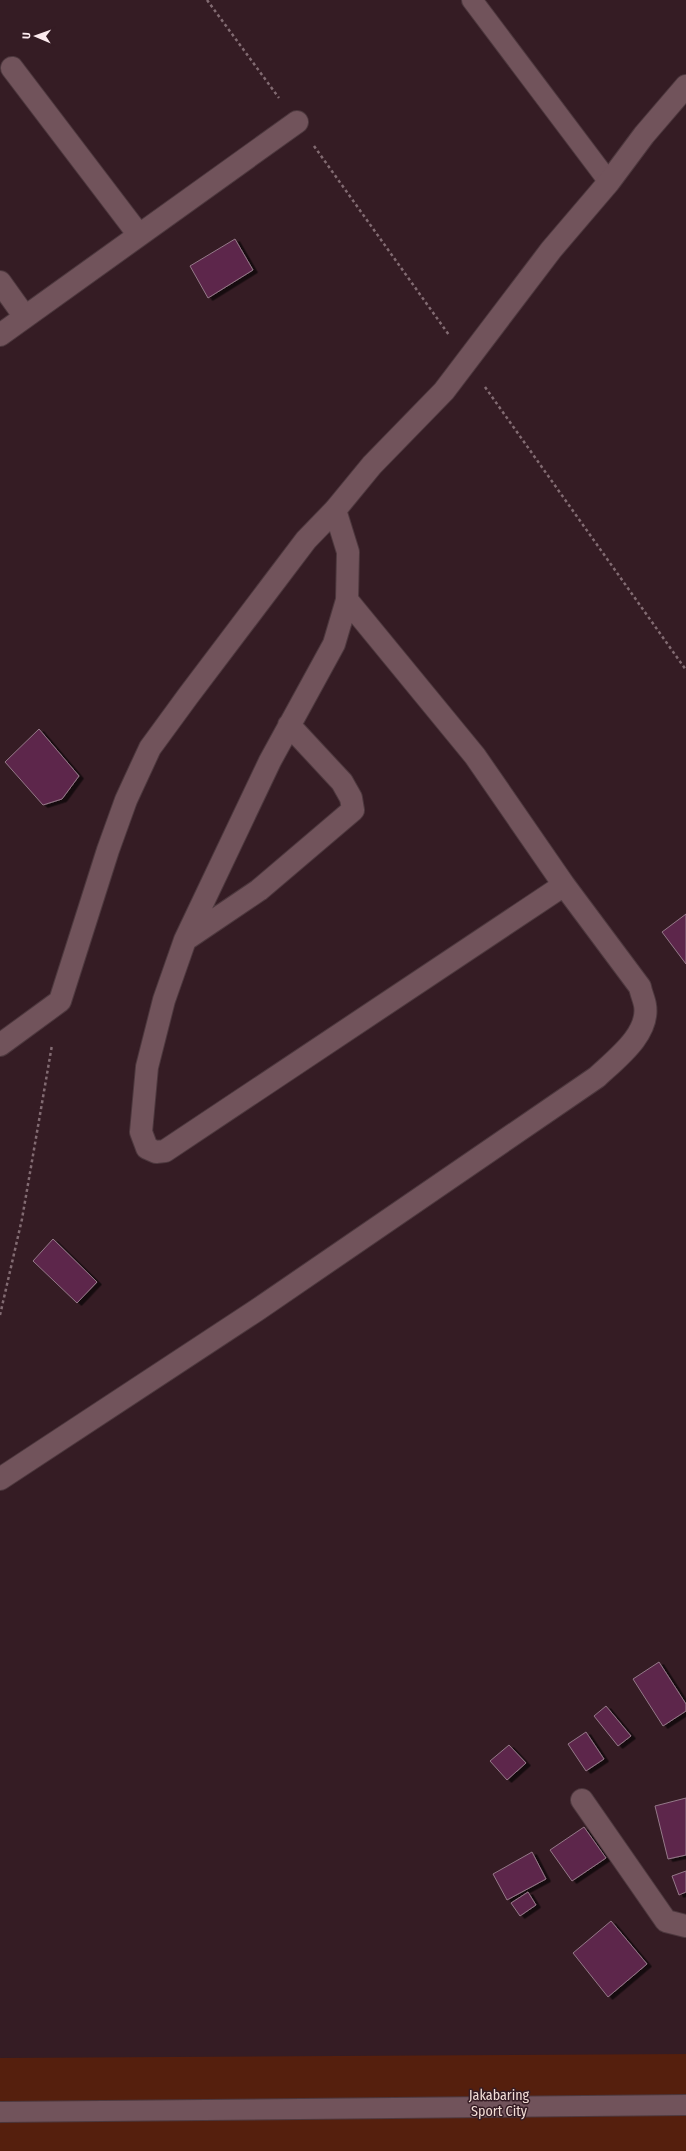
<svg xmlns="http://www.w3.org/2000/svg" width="686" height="2151" viewBox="0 0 686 2151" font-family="'Fira Sans Condensed',sans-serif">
	<defs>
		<filter id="shadow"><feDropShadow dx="4.5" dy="2.5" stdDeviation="0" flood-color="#0009"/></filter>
	</defs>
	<rect width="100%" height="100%" fill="#351c24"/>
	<path fill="#551f0d" d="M 686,2054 L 686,2151 L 0,2151 L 0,2058 Z"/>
	<path fill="#5d274b" stroke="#957989" filter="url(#shadow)" d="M 235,239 L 253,270 L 208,298 L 190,266 Z
		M 39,729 L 79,776 L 62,799 L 43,805 L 5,762 Z
		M 686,914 L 686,964 L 662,932 Z
		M 53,1239 L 97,1282 L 77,1303 L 33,1261 Z
		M 659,1662 L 686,1704 L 686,1711 L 663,1726 L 633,1679 Z
		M 606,1706 L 631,1736 L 618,1746 L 594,1716 Z
		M 586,1732 L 604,1759 L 586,1771 L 568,1744 Z
		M 509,1745 L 526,1763 L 507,1780 L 490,1761 Z
		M 686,1798 L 686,1855 L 668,1859 L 655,1806 Z
		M 584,1827 L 606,1858 L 572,1881 L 550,1850 Z
		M 532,1852 L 546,1879 L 507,1900 L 493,1874 Z
		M 686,1871 L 686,1892 L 679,1895 L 672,1876 Z
		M 528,1892 L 536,1905 L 520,1916 L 511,1903 Z
		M 611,1921 L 647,1964 L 608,1997 L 573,1953 Z"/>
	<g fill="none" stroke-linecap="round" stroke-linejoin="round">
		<defs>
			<path id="lane" d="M 472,0 L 609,182
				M 0,2112 L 686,2105"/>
			<path id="street" d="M 12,68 L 139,235
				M 0,282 L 25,317
				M 0,335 L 297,122
				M 335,510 L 348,552 L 347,600 L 334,644 L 270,761 L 185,940 L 164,1000 L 147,1067 L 141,1132 L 147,1148 L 156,1152 L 165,1151 L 564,885
				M 185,940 L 259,890 L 353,810 L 351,798 L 342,782 L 289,725
				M 0,1045 L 60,1001 L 108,850 L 126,800 L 150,748 L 188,696 L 306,540 L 335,510 L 372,465 L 444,391 L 551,250 L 609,182 L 644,135 L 686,86
				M 0,1479 L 257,1310 L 597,1077 C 616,1059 650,1034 645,1005 C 644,999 641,993 640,987 L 564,885 L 475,756 L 347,600
				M 582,1800 L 666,1921 L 686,1926"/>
		</defs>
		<use href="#lane" stroke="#4d383e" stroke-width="22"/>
		<use href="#street" stroke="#4d383e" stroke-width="24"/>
		<path stroke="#826b72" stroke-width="2.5" stroke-dasharray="3 3" stroke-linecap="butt" d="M 207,0 L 279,98
			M 314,146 L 449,335
			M 485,387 L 686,670
			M 0,1315 L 22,1219 L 52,1045"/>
		<use href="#lane" stroke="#71535b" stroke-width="20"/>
		<use href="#street" stroke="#71535b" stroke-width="22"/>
	</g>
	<g text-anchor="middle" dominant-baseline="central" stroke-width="3" stroke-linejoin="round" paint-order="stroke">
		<g font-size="14" fill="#f3ded7" stroke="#351c24">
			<text x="499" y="2095">Jakabaring<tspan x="499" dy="16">Sport City</tspan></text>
		</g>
	</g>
	<g transform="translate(36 36) rotate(272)" stroke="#351c24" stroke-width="3" paint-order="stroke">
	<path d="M0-3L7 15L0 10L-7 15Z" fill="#fceaee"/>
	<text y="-6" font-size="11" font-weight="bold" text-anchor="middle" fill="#fceaee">U</text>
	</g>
</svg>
